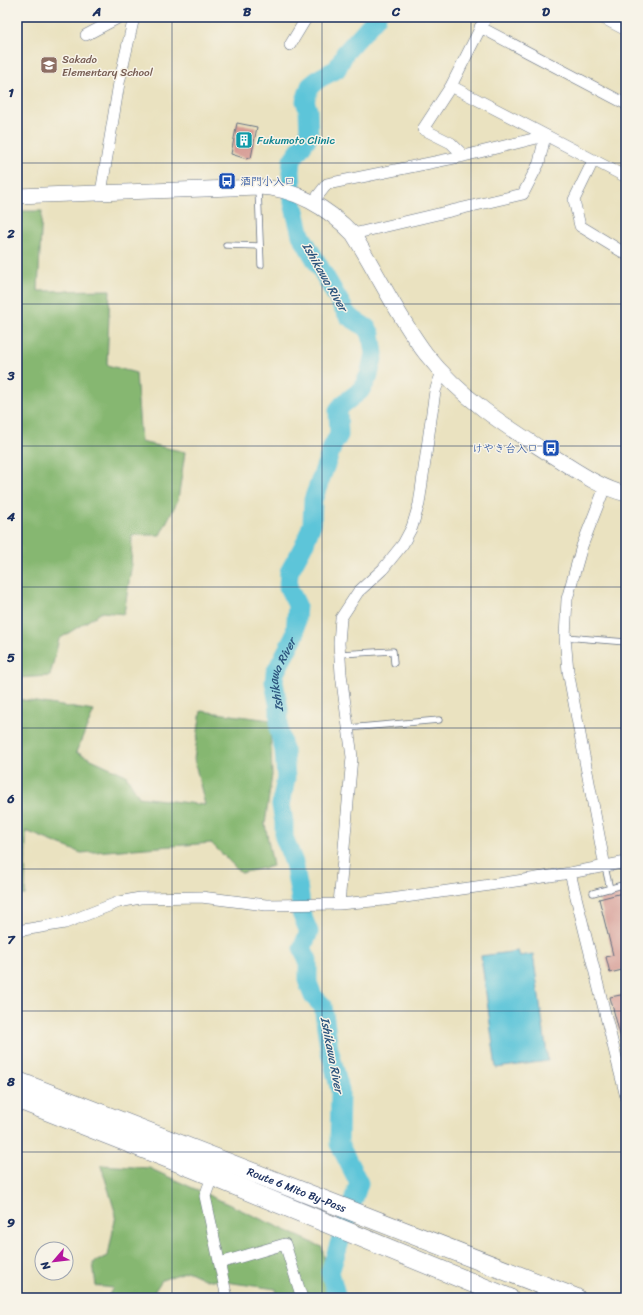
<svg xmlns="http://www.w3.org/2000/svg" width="643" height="1315" viewBox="0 0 643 1315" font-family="Sriracha,'Klee One',sans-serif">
	<rect width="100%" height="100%" fill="#f7f3e8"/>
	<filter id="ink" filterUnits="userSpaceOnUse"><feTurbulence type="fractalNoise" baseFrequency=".025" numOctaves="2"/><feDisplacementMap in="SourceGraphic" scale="8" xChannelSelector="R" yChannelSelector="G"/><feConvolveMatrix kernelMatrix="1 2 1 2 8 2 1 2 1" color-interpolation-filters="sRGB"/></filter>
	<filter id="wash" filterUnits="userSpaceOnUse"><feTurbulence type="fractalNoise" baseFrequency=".012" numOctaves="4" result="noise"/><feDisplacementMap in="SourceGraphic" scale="16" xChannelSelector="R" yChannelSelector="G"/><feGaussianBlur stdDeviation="0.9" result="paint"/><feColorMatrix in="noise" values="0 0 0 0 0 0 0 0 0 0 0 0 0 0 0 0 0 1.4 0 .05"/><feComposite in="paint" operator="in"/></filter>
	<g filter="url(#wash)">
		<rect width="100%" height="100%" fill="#eae2c0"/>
		<path fill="#86b771" stroke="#507368" d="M 17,211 L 42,211 L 38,291 L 110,290 L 107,365 L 136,373 L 141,442 L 185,452 L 178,500 L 160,535 L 132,535 L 131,569 L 124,614 L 102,612 L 59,639 L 50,676 L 17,678 Z
			M 17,699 L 94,711 L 76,752 L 126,775 L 139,797 L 205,805 L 194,759 L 201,711 L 270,720 L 272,775 L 265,824 L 273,866 L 241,873 L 211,843 L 81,853 L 26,831 L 25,895 L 17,896 Z
			M 101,1165 L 149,1168 L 322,1247 L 332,1298 L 278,1298 L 276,1289 L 204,1279 L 187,1271 L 162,1280 L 150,1298 L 107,1298 L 113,1288 L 96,1286 L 93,1263 L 108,1256 L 116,1215 Z"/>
		<path fill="#5dc5d9" stroke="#3c7a9c" d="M 518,951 L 520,956 L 533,954 L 548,1061 L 496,1068 L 481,956 Z"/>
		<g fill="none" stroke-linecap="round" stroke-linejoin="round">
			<path stroke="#5dc5d9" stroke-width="19" id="s1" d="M 337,1298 L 330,1272 L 359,1183 L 339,1144 L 340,1090 L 329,1048 L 323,1006 L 313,996 L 308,983 L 308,960 L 302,948 L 309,932 L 301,913 L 300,897 L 294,863 L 284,837 L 284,822 L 281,805 L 286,778 L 284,750 L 279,731 L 279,708 L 274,682 L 275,673 L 295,635 L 297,605 L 288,587 L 289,572 L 305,543 L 312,524 L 313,500 L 333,445 L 339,435 L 338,410 L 343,404 L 360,391 L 365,383 L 369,375 L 374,354 L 371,334 L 367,328 L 348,316 L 301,235 L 293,203 L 291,171 L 292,160 L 307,139 L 309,133 L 308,110 L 305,101 L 310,86 L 320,78 L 337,69 L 345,53 L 377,17"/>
		</g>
		<g id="blocks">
			<path fill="#d59a93" d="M 237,123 L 257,127 L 251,158 L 248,158 L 247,159 L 231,154 Z
				M 626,892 L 626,969 L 610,973 L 606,957 L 613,955 L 599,899 Z
				M 626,994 L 626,1046 L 623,1046 L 610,997 Z"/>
		</g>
	</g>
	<g filter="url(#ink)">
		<use href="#blocks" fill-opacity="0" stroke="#636e80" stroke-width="1"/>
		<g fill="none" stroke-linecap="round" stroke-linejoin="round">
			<defs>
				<path id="lane" d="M 258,188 L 261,265
					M 226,245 L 260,246
					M 565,637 L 626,642
					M 340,654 L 393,651 L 394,663
					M 348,728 L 439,720
					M 605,867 L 610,889
					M 593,893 L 626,884"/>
				<path id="street" d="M 601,17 L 626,30
					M 480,27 L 626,104
					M 86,35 L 120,17
					M 290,45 L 307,17
					M 451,86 L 626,177
					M 464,156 L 451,143 L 423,129 L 451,86 L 486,17
					M 593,161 L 574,200 L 580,226 L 626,254
					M 101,193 L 119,83 L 134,17
					M 313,202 L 327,184 L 464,156 L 545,136 L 539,163 L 523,194 L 353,234
					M 605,867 L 568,671 L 565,637 L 567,599 L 582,546 L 605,487
					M 570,873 L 626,1097
					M 339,904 L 352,757 L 341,674 L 339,643 L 341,618 L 358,592 L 383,569 L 403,544 L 412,527 L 419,504 L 435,391 L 442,372
					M 17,931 L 65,923 L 119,902 L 140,898 L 201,897 L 266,905 L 339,904 L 384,900 L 483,886 L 570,873 L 626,862
					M 212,1177 L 205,1196 L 227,1298
					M 220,1263 L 285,1244 L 302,1298"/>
				<path id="secondary" d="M 17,196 L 258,187 C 295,188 328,208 353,234 C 378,274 398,317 426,354 C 460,397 505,426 551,455 C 574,469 598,487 626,494"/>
				<g id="highway">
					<path id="s2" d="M 17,1081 L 576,1298"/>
					<path d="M 17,1099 L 195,1169 L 509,1298"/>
				</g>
			</defs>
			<use href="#lane" stroke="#636e80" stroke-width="7"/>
			<use href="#street" stroke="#636e80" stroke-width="12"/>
			<use href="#secondary" stroke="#636e80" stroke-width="16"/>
			<use href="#highway" stroke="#636e80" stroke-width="20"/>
			<use href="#lane" stroke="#fff" stroke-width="5.5"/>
			<use href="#street" stroke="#fff" stroke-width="11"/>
			<use href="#secondary" stroke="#fff" stroke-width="15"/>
			<use href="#highway" stroke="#fff" stroke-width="19"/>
		</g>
	</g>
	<path fill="none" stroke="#1b2f5e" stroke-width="1" stroke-opacity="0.55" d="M 172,17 L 172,1298M 322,17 L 322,1298M 471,17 L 471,1298M 17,163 L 626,163M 17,304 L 626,304M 17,446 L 626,446M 17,587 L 626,587M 17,728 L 626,728M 17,869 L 626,869M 17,1011 L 626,1011M 17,1152 L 626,1152"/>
	<defs>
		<symbol id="school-square" viewBox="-11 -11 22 22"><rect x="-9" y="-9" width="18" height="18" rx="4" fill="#8d6e63" stroke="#f7f3e8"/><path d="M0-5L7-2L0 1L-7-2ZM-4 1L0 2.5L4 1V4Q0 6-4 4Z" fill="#fff"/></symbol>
		<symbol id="building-square" viewBox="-11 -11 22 22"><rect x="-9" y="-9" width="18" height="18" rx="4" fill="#0f9aa8" stroke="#f7f3e8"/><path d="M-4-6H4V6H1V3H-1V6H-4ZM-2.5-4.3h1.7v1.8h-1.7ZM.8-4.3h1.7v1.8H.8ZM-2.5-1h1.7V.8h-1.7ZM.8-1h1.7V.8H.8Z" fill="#fff"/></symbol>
		<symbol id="bus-square" viewBox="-11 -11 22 22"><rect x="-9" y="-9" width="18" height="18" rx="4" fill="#1a4fb4" stroke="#f7f3e8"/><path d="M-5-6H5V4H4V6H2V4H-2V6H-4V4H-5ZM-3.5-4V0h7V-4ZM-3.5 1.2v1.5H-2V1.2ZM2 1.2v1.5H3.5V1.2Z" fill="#fff"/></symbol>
	</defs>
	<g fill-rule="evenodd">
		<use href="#school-square" x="39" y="55" width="20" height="20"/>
		<use href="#building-square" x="234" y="130" width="20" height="20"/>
		<use href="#bus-square" x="217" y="171" width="20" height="20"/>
		<use href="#bus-square" x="541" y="438" width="20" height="20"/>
	</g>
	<g text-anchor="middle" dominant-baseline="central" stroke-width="3" stroke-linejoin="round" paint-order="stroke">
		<g font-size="11" fill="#785e54" stroke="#f7f3e8" text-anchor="start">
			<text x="62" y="59">Sakado<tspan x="62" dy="13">Elementary School</tspan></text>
		</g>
		<g font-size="11" fill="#0d838f" stroke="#f7f3e8" text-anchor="start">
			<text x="257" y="140">Fukumoto Clinic</text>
		</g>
		<g font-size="11" fill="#164399" stroke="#f7f3e8" text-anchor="start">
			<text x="240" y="181">酒門小入口</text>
			<text x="538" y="448" text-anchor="end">けやき台入口</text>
		</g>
		<g font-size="11" fill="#1b2f5e" stroke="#f7f3e8">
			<text stroke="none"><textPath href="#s2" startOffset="300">Route 6 Mito By-Pass</textPath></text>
		</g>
		<g font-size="12" font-style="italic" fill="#2c547d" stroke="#f7f3e8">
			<text transform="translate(325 277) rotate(60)">Ishikawa River</text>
			<text stroke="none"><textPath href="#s1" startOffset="651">Ishikawa River</textPath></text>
			<text transform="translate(332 1055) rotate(79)">Ishikawa River</text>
		</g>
	</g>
	<rect width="643" height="1315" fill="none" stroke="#f7f3e8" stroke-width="44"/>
	<g transform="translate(54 1261) rotate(242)"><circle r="19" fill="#f7f3e8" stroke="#9fa5b1"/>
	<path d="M0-3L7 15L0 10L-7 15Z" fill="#b5179e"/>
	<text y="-6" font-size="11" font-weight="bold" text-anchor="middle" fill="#1b2f5e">N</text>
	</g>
	<rect x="22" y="22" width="599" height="1271" fill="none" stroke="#1b2f5e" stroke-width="1.5"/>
	<g font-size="13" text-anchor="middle" font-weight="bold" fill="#1b2f5e">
		<text x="97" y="16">A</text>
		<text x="247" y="16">B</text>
		<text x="396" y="16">C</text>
		<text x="546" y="16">D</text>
		<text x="11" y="97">1</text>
		<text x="11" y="238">2</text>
		<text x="11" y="380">3</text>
		<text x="11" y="521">4</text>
		<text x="11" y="662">5</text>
		<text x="11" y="803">6</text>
		<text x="11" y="944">7</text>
		<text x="11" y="1086">8</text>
		<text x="11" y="1227">9</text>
	</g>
</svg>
